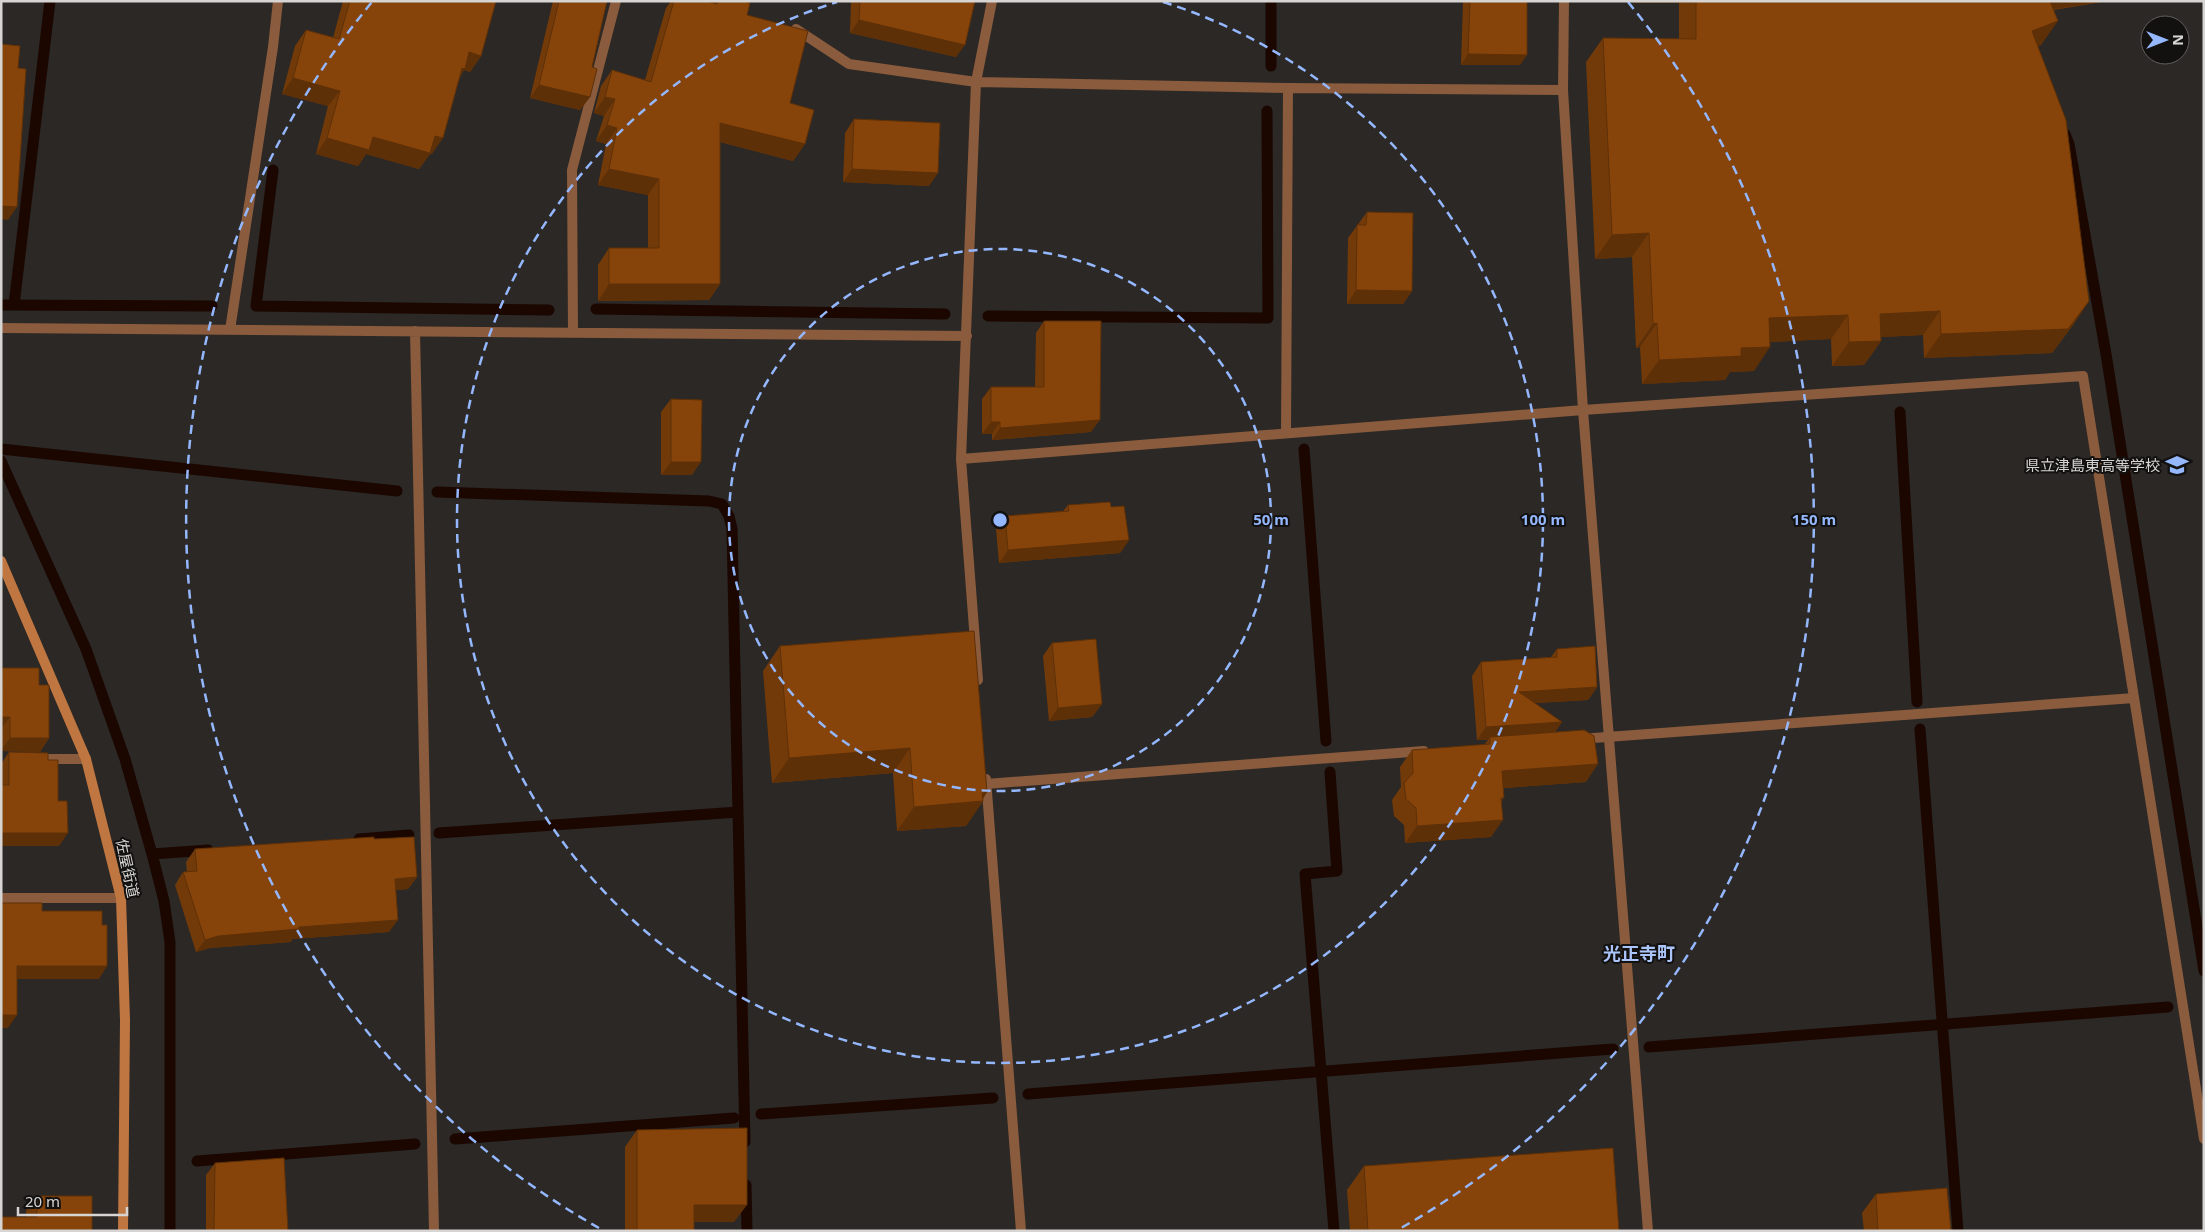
<svg xmlns="http://www.w3.org/2000/svg" width="2205" height="1232" viewBox="0 0 2205 1232" font-family="'Noto Sans','Noto Sans JP',sans-serif">
	<rect width="100%" height="100%" fill="#2b2826"/>
	<g fill="none" stroke-linecap="round" stroke-linejoin="round">
		<path stroke="#1b0700" stroke-width="11" d="M 1271,1 L 1271,66
			M 2065,134 L 2069,144 L 2106,354 L 2204,971
			M 273,170 L 256,306 L 549,310
			M 1,305 L 212,306
			M 14,305 L 50,1
			M 596,309 L 945,314
			M 988,316 L 1268,318 L 1267,111
			M 1900,412 L 1917,702
			M 1,449 L 397,491
			M 1304,449 L 1326,741
			M 1,461 L 86,649 L 125,759 L 152,854 L 164,901 L 170,942 L 170,1231
			M 437,492 L 709,501 L 722,504 L 729,516 L 732,529 L 745,1142
			M 1920,729 L 1958,1231
			M 1330,772 L 1337,871 L 1305,874 L 1334,1231
			M 439,833 L 738,812
			M 359,839 L 409,835
			M 152,854 L 208,850
			M 1649,1047 L 2168,1007
			M 1028,1094 L 1613,1049
			M 761,1114 L 993,1098
			M 455,1139 L 734,1118
			M 197,1161 L 415,1144
			M 746,1185 L 747,1231"/>
		<path stroke="#8a5b3c" stroke-width="10" d="M 35,759 L 86,759
			M 1,898 L 121,898"/>
		<path stroke="#8a5b3c" stroke-width="10" d="M 1564,1 L 1563,90 L 1583,410 L 1648,1231
			M 796,29 L 849,64 L 976,82 L 1288,88 L 1563,90
			M 1,328 L 967,336
			M 230,330 L 273,47 L 278,1
			M 415,331 L 434,1231
			M 573,333 L 572,170 L 616,1
			M 1286,433 L 1288,88
			M 961,459 L 1583,410 L 2083,376 L 2204,1139
			M 978,680 L 961,459 L 976,82 L 992,1
			M 1580,739 L 2134,698
			M 986,779 L 1021,1231
			M 986,784 L 1424,751"/>
		<path stroke="#c07641" stroke-width="10" d="M 1,561 L 86,759 L 121,898 L 125,1020 L 123,1231"/>
	</g>
	<path fill="#733a09" d="M 343,1 L 496,1 L 481,56 L 470,72 L 464,70 L 461,75 L 432,154 L 430,154 L 419,169 L 366,154 L 358,166 L 316,154 L 328,106 L 282,94 L 295,46 L 306,30 L 333,38 Z
		M 553,1 L 607,1 L 592,67 L 590,97 L 580,110 L 530,98 Z
		M 671,1 L 707,1 L 713,3 L 715,1 L 745,1 L 747,15 L 790,103 L 805,144 L 793,161 L 720,142 L 720,284 L 709,300 L 598,301 L 598,265 L 609,248 L 648,248 L 648,195 L 598,185 L 606,144 L 596,141 L 604,116 L 594,113 L 601,86 L 612,70 L 645,80 L 666,8 Z
		M 851,1 L 975,1 L 956,57 L 850,33 Z
		M 1463,1 L 1527,1 L 1520,65 L 1461,65 Z
		M 1634,1 L 2108,1 L 2054,10 L 2041,45 L 2037,46 L 2089,301 L 2073,325 L 2052,353 L 1924,358 L 1923,335 L 1880,337 L 1881,341 L 1864,365 L 1832,366 L 1831,339 L 1770,342 L 1754,371 L 1730,372 L 1725,380 L 1642,384 L 1640,347 L 1636,348 L 1632,257 L 1595,259 L 1586,62 L 1603,38 L 1679,39 L 1679,3 L 1634,3 Z
		M 854,119 L 929,186 L 843,182 L 845,133 Z
		M 1367,212 L 1412,291 L 1403,304 L 1347,304 L 1348,238 Z
		M 1044,321 L 1091,432 L 992,440 L 992,434 L 982,434 L 982,399 L 991,387 L 1035,387 L 1036,333 Z
		M 671,399 L 692,475 L 661,475 L 661,412 Z
		M 1068,505 L 1111,507 L 1129,540 L 1120,553 L 999,563 L 996,529 L 1005,516 L 1063,511 Z
		M 1052,643 L 1102,704 L 1092,717 L 1049,721 L 1043,656 Z
		M 780,646 L 987,792 L 983,799 L 983,801 L 966,826 L 897,831 L 893,773 L 772,783 L 763,671 Z
		M 1557,649 L 1597,687 L 1588,700 L 1535,703 L 1562,722 L 1555,732 L 1586,782 L 1504,788 L 1502,802 L 1491,837 L 1405,843 L 1404,825 L 1394,816 L 1392,800 L 1401,787 L 1400,767 L 1412,750 L 1484,745 L 1488,740 L 1477,740 L 1472,676 L 1481,662 L 1551,657 Z
		M 1,668 L 2,668 L 39,685 L 49,738 L 40,752 L 1,751 Z
		M 9,752 L 48,760 L 58,801 L 59,846 L 1,846 L 1,764 Z
		M 374,839 L 417,877 L 408,889 L 396,890 L 389,932 L 292,939 L 291,942 L 210,948 L 196,952 L 175,885 L 183,872 L 187,872 L 186,862 L 195,849 Z
		M 637,1130 L 734,1222 L 694,1222 L 694,1231 L 625,1231 L 625,1147 Z
		M 215,1163 L 288,1231 L 206,1231 L 206,1175 Z
		M 1364,1166 L 1619,1231 L 1350,1231 L 1347,1190 Z
		M 1876,1194 L 1951,1231 L 1864,1231 L 1862,1213 Z
		M 37,1196 L 92,1231 L 26,1217 L 26,1211 Z"/>
	<path fill="#5e3008" d="M 1635,1 L 1681,1 L 1679,3 L 1634,3 Z
		M 2038,1 L 2108,1 L 2029,13 Z
		M 859,20 L 965,45 L 956,57 L 850,33 Z
		M 2058,21 L 2041,45 L 2015,55 L 2032,31 Z
		M 469,52 L 481,56 L 470,72 L 464,70 L 454,85 Z
		M 1468,54 L 1527,55 L 1520,65 L 1461,65 Z
		M 293,78 L 340,91 L 328,106 L 282,94 Z
		M 539,85 L 590,97 L 580,110 L 530,98 Z
		M 605,97 L 615,99 L 604,116 L 594,113 Z
		M 720,123 L 805,144 L 793,161 L 709,139 Z
		M 607,125 L 617,128 L 606,144 L 596,141 Z
		M 435,136 L 443,138 L 432,154 L 430,154 L 419,169 L 366,154 L 358,166 L 316,154 L 327,138 Z
		M 609,169 L 659,179 L 648,195 L 598,185 Z
		M 852,169 L 938,173 L 929,186 L 843,182 Z
		M 1,206 L 17,207 L 8,220 L 1,219 Z
		M 1649,233 L 1632,257 L 1595,259 L 1612,235 Z
		M 609,284 L 720,284 L 709,300 L 598,301 Z
		M 1356,290 L 1412,291 L 1403,304 L 1347,304 Z
		M 2089,301 L 2073,325 L 2052,353 L 1924,358 L 1941,334 Z
		M 1940,311 L 1923,335 L 1863,338 L 1880,314 Z
		M 1848,315 L 1831,339 L 1753,343 L 1769,318 Z
		M 1657,323 L 1640,347 L 1636,348 L 1653,324 Z
		M 1881,341 L 1864,365 L 1832,366 L 1849,342 Z
		M 1770,347 L 1754,371 L 1730,372 L 1725,380 L 1642,384 L 1659,360 L 1741,348 Z
		M 1100,420 L 1091,432 L 992,440 L 1000,428 Z
		M 991,422 L 1000,422 L 992,434 L 982,434 Z
		M 671,462 L 701,462 L 692,475 L 661,475 Z
		M 1129,540 L 1120,553 L 999,563 L 1008,550 Z
		M 1597,687 L 1588,700 L 1509,705 L 1519,692 Z
		M 1102,704 L 1092,717 L 1049,721 L 1058,708 Z
		M 1,717 L 10,717 L 1,729 Z
		M 1562,722 L 1553,735 L 1490,737 L 1488,740 L 1477,740 L 1486,727 Z
		M 10,738 L 49,738 L 40,752 L 1,751 L 1,750 Z
		M 910,748 L 893,773 L 772,783 L 789,758 Z
		M 1598,764 L 1586,782 L 1490,789 L 1502,771 Z
		M 987,792 L 981,801 L 983,801 L 966,826 L 897,831 L 914,807 Z
		M 1503,820 L 1491,837 L 1405,843 L 1417,826 Z
		M 1,833 L 68,833 L 59,846 L 1,846 Z
		M 417,877 L 408,889 L 387,891 L 395,879 Z
		M 398,920 L 389,932 L 292,939 L 291,942 L 210,948 L 196,952 L 205,940 L 218,936 L 299,927 Z
		M 17,966 L 107,966 L 99,979 L 8,979 Z
		M 1,1015 L 17,1015 L 8,1028 L 1,1028 Z
		M 694,1205 L 747,1205 L 734,1222 L 682,1222 Z"/>
	<path fill="#86440b" stroke="#5e3008" d="M 350,1 L 496,1 L 481,56 L 469,52 L 465,69 L 462,68 L 443,138 L 435,136 L 430,153 L 373,137 L 369,150 L 327,138 L 340,91 L 293,78 L 306,30 L 339,39 Z
		M 559,1 L 607,1 L 592,67 L 597,69 L 590,97 L 539,85 Z
		M 674,1 L 707,1 L 717,4 L 718,1 L 744,1 L 750,3 L 747,15 L 808,31 L 790,103 L 814,110 L 805,144 L 720,123 L 720,284 L 609,284 L 609,248 L 659,248 L 659,179 L 609,169 L 617,128 L 607,125 L 615,99 L 605,97 L 612,70 L 651,82 Z
		M 860,1 L 975,1 L 965,45 L 859,20 Z
		M 1470,1 L 1527,1 L 1527,55 L 1468,54 Z
		M 1696,1 L 2050,1 L 2058,21 L 2032,31 L 2066,120 L 2089,301 L 2068,329 L 1941,334 L 1940,311 L 1880,314 L 1881,341 L 1849,342 L 1848,315 L 1769,318 L 1770,347 L 1741,348 L 1741,356 L 1659,360 L 1657,323 L 1653,324 L 1649,233 L 1612,235 L 1603,38 L 1696,39 Z
		M 1,44 L 20,46 L 18,68 L 26,69 L 17,207 L 1,206 Z
		M 854,119 L 940,123 L 938,173 L 852,169 Z
		M 1367,212 L 1413,213 L 1412,291 L 1356,290 L 1357,225 L 1366,225 Z
		M 1044,321 L 1101,321 L 1100,420 L 1000,428 L 1000,422 L 991,422 L 991,387 L 1044,387 Z
		M 671,399 L 702,400 L 701,462 L 671,462 Z
		M 1110,502 L 1111,507 L 1124,506 L 1129,540 L 1008,550 L 1005,516 L 1069,511 L 1068,505 Z
		M 974,631 L 987,792 L 982,793 L 983,801 L 914,807 L 910,748 L 789,758 L 780,646 Z
		M 1096,639 L 1102,704 L 1058,708 L 1052,643 Z
		M 1595,646 L 1597,687 L 1519,692 L 1562,722 L 1486,727 L 1481,662 L 1557,657 L 1557,649 Z
		M 2,668 L 39,668 L 39,685 L 49,685 L 49,738 L 10,738 L 10,717 L 1,717 Z
		M 1584,730 L 1594,736 L 1598,764 L 1502,771 L 1504,798 L 1501,798 L 1503,820 L 1417,826 L 1416,808 L 1406,799 L 1404,783 L 1413,773 L 1412,750 L 1490,744 L 1490,737 Z
		M 9,752 L 48,753 L 48,760 L 58,760 L 58,801 L 67,801 L 68,833 L 1,833 L 1,785 L 9,785 Z
		M 374,837 L 374,839 L 414,837 L 417,877 L 395,879 L 398,920 L 299,927 L 299,929 L 218,936 L 205,940 L 183,872 L 197,871 L 195,849 Z
		M 1,903 L 42,903 L 42,911 L 102,911 L 102,925 L 107,925 L 107,966 L 17,966 L 17,1015 L 1,1015 Z
		M 747,1128 L 747,1205 L 694,1205 L 694,1231 L 637,1231 L 637,1130 Z
		M 1613,1148 L 1619,1231 L 1368,1231 L 1364,1166 Z
		M 284,1158 L 288,1231 L 214,1231 L 215,1163 Z
		M 1947,1188 L 1951,1231 L 1878,1231 L 1876,1194 Z
		M 37,1196 L 92,1196 L 92,1231 L 1,1231 L 1,1217 L 37,1217 Z"/>
	<g fill="none" stroke="#94b7fd" stroke-width="2.5" stroke-dasharray="9 6">
		<circle cx="1000" cy="520" r="271"/>
		<path d="M1163 2A543 543 0 1 1 837 2"/>
		<path d="M599 1228A814 814 0 0 1 372 2M1628 2A814 814 0 0 1 1401 1228"/>
	</g>
	<defs>
		<symbol id="school-bare" viewBox="-9 -9 18 18"><path d="M0-5L7-2L0 1L-7-2ZM-4 1L0 2.5L4 1V4Q0 6-4 4Z" fill="#94b7fd" stroke="#121110" stroke-width="2.5" paint-order="stroke"/></symbol>
	</defs>
	<g fill-rule="evenodd">
		<use href="#school-bare" x="2161" y="449" width="32" height="32"/>
	</g>
	<g text-anchor="middle" dominant-baseline="central" stroke-width="4" stroke-linejoin="round" paint-order="stroke">
		<g font-size="15" fill="#d7d5d4" stroke="#121110" text-anchor="end">
			<text x="2160" y="465">県立津島東高等学校</text>
		</g>
		<g font-size="15" fill="#d7d5d4" stroke="#121110">
			<text transform="translate(128 868) rotate(78)">佐屋街道</text>
		</g>
		<g font-size="18" font-weight="bold" fill="#abc5fa" stroke="#121110">
			<text x="1639" y="953">光正寺町</text>
		</g>
	</g>
	<circle cx="1000" cy="520" r="8" fill="#94b7fd" stroke="#121110" stroke-width="2.5"/>
	<g font-size="15" text-anchor="middle" font-weight="bold" fill="#94b7fd" stroke="#121110" stroke-width="4" stroke-linejoin="round" paint-order="stroke">
		<text x="1271" y="525">50 m</text>
		<text x="1543" y="525">100 m</text>
		<text x="1814" y="525">150 m</text>
	</g>
	<rect width="2205" height="1232" fill="none" stroke="#d7d5d4" stroke-width="5"/>
	<g transform="translate(2165 40) rotate(90)"><circle r="24" fill="#121110" stroke="#615f5e"/>
	<path d="M0-4L9 19L0 12L-9 19Z" fill="#94b7fd"/>
	<text y="-8" font-size="14" font-weight="bold" text-anchor="middle" fill="#d7d5d4">N</text>
	</g>
	<path d="M18 1207v8h109v-8" fill="none" stroke="#d7d5d4" stroke-width="2.5"/>
	<text x="25" y="1207" font-size="15" fill="#d7d5d4" stroke="#121110" stroke-width="4" paint-order="stroke">20 m</text>
</svg>
